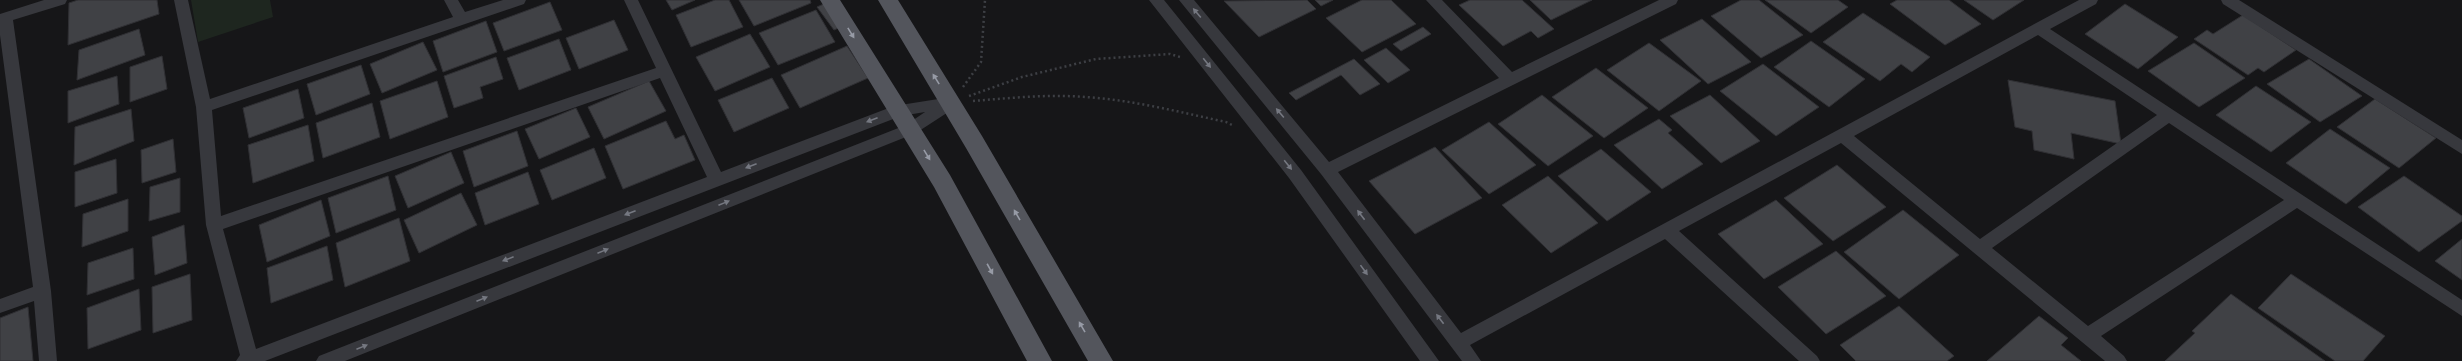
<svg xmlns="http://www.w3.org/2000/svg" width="2462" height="361" viewBox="0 0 2462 361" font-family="'DejaVu Sans',sans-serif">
	<rect width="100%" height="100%" fill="#161618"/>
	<path fill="#1e261f" d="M 191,0 L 270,0 L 273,17 L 198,42 Z"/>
	<path fill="#404145" stroke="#303034" d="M 78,0 L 157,0 L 159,14 L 68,45 L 69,3 Z
		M 666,0 L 695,0 L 672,10 Z
		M 715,0 L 729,0 L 743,27 L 691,47 L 676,15 Z
		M 739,0 L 810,0 L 811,3 L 754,26 Z
		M 1307,0 L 1316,9 L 1259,37 L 1224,1 Z
		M 1315,0 L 1333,0 L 1321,6 Z
		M 1362,0 L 1391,0 L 1416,24 L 1362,52 L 1326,18 Z
		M 1470,0 L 1522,0 L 1554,29 L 1538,38 L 1531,31 L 1503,46 L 1459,5 Z
		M 1530,0 L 1592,0 L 1551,20 Z
		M 1741,0 L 1759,0 L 1803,35 L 1761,58 L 1711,16 Z
		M 1765,0 L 1838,0 L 1848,7 L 1811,33 Z
		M 1897,0 L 1949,0 L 1981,24 L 1945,45 L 1890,4 Z
		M 1964,0 L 2024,0 L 1993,20 Z
		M 550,2 L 562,30 L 504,51 L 493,23 Z
		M 826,3 L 843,26 L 834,30 L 817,7 Z
		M 2125,4 L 2178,37 L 2138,69 L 2085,34 Z
		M 816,10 L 835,42 L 778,65 L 759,33 Z
		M 1863,13 L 1930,57 L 1912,72 L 1901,64 L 1880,81 L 1823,42 Z
		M 2243,15 L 2296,50 L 2264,72 L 2258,68 L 2248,75 L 2194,39 L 2207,30 L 2213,34 Z
		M 1702,19 L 1751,62 L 1708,84 L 1660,40 Z
		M 614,20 L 628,50 L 579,69 L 566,38 Z
		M 486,21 L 497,52 L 443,72 L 433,41 Z
		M 1423,27 L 1431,34 L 1401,51 L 1393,44 Z
		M 139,29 L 145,55 L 77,80 L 79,50 Z
		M 750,34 L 770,67 L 715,91 L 696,57 Z
		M 559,39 L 571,70 L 519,90 L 507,58 Z
		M 1811,41 L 1865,79 L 1829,107 L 1774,67 Z
		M 423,42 L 437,70 L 382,93 L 370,64 Z
		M 1649,43 L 1701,81 L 1659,111 L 1607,70 Z
		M 2194,43 L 2245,78 L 2199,107 L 2148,71 Z
		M 847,46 L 868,78 L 800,108 L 781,75 Z
		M 1386,48 L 1410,70 L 1388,83 L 1364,60 Z
		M 162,56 L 167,89 L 130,102 L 130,67 Z
		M 496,57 L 503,79 L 480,87 L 483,98 L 454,108 L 444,76 Z
		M 1354,59 L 1380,84 L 1360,95 L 1341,75 L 1296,100 L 1289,93 Z
		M 2309,59 L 2362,96 L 2320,122 L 2267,84 Z
		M 1763,64 L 1819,107 L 1776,136 L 1720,91 Z
		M 361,65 L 370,94 L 316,115 L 307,84 Z
		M 1596,68 L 1648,108 L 1604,138 L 1552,97 Z
		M 117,76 L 119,104 L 68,123 L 68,91 Z
		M 772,78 L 789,108 L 734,132 L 718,100 Z
		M 2008,80 L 2115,101 L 2121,144 L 2071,133 L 2074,159 L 2034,150 L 2032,131 L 2015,127 Z
		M 437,81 L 448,117 L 390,139 L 380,101 Z
		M 649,81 L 666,111 L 604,139 L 588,107 Z
		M 2256,86 L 2311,122 L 2271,152 L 2216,115 Z
		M 298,89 L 304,118 L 249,138 L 243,108 Z
		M 1542,95 L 1593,136 L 1548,166 L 1498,124 Z
		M 1710,95 L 1760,141 L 1721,163 L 1670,116 Z
		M 2375,99 L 2436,138 L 2399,168 L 2337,127 Z
		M 372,103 L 380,137 L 323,158 L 316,123 Z
		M 576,108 L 590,137 L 539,159 L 525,129 Z
		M 131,109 L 134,141 L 74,165 L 75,127 Z
		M 1659,119 L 1672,130 L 1668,133 L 1703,164 L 1662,189 L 1614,145 Z
		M 666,121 L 675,139 L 684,135 L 695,160 L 623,189 L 605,146 Z
		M 1489,122 L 1536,165 L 1489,194 L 1442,150 Z
		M 308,125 L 314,161 L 253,183 L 248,145 Z
		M 2330,129 L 2390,168 L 2346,204 L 2286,163 Z
		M 517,131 L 528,166 L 474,187 L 463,151 Z
		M 173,139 L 176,172 L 142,183 L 141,150 Z
		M 1435,147 L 1482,198 L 1415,234 L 1369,181 Z
		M 594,148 L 606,178 L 552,200 L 540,170 Z
		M 1601,149 L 1651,192 L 1607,221 L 1558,176 Z
		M 451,152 L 464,183 L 408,208 L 395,176 Z
		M 116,159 L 117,193 L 75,207 L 75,172 Z
		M 1837,165 L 1886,207 L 1833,241 L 1784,198 Z
		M 528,172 L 539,204 L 485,225 L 475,193 Z
		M 388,176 L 396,210 L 336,233 L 328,198 Z
		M 1548,176 L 1598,223 L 1551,253 L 1502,205 Z
		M 2404,176 L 2462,216 L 2462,221 L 2419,252 L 2358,207 Z
		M 180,178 L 180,212 L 149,221 L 150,187 Z
		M 461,193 L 477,225 L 419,253 L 404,220 Z
		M 128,199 L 128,231 L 82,247 L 83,214 Z
		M 321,200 L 330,236 L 267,262 L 259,225 Z
		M 1776,200 L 1823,244 L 1764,279 L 1718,234 Z
		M 1903,210 L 1959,255 L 1899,299 L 1844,252 Z
		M 399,218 L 410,261 L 345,287 L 336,243 Z
		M 184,225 L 187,263 L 155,275 L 152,237 Z
		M 2462,239 L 2462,280 L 2435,261 Z
		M 327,246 L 333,280 L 271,303 L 267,268 Z
		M 133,248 L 134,279 L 87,295 L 88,263 Z
		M 1836,251 L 1886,296 L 1826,334 L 1778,287 Z
		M 190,274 L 192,320 L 153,333 L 152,287 Z
		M 2291,274 L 2385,336 L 2363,361 L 2335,361 L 2258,308 Z
		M 139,289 L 141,330 L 88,349 L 87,308 Z
		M 2231,294 L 2325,361 L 2165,361 L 2195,333 L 2192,331 Z
		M 1899,306 L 1954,356 L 1947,361 L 1856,361 L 1840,345 Z
		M 28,307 L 33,361 L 0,361 L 0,318 Z
		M 2039,316 L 2068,338 L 2061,345 L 2081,361 L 1987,361 Z"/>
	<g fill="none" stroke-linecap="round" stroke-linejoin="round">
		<path stroke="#3d3f44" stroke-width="2.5" stroke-dasharray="2 3" stroke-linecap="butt" d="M 963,87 L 981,62 L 985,0
			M 969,96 L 1022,77 L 1096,59 L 1170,54 L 1180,57
			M 973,101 C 1010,98 1048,94 1085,97 C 1133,100 1179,112 1226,122 L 1234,126"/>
		<path fill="#37383d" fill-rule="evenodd" d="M 44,0 L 67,0 L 65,4 L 13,20 L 51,291 L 57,361 L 39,361 L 34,301 L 0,313 L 0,299 L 33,287 L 0,35 L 0,14 Z
			M 174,0 L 188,0 L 210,99 L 453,17 L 444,0 L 458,0 L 465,12 L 503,0 L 526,0 L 524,4 L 212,110 L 221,216 L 656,68 L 624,0 L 638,0 L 721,172 L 894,106 L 951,97 L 956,99 L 959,103 L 956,107 L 916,133 L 345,361 L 316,361 L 319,356 L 906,125 L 925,112 L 901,116 L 265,361 L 236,361 L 240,355 L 206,225 L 196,107 ZM 660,78 L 707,177 L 256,349 L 223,229 Z
			M 1149,0 L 1164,0 L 1301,170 L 1439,361 L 1420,361 L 1289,178 Z
			M 1179,0 L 1194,0 L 1329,162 L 1499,78 L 1426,0 L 1442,0 L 1512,72 L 1659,0 L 1678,0 L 1676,4 L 1338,172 L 1461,333 L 2079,0 L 2098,0 L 2096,4 L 2050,29 L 2462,300 L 2462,316 L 2297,208 L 2101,336 L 2124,356 L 2127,361 L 2105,361 L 1841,143 L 1679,231 L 1817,356 L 1820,361 L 1799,361 L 1665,239 L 1470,345 L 1481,361 L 1462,361 L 1321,174 ZM 2038,35 L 2157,115 L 1980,239 L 1854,136 ZM 2169,123 L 2284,200 L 2088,326 L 1992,248 Z
			M 2221,0 L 2239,0 L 2462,140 L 2462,154 L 2223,4 Z"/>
		<path fill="#53555c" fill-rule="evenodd" d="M 820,0 L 840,0 L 950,175 L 1052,361 L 1027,361 L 934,187 Z
			M 878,0 L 898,0 L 982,136 L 1113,361 L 1088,361 L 966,148 Z"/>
	</g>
	<defs><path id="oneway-solid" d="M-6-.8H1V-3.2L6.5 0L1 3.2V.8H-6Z"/></defs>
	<g fill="#757881">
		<use href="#oneway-solid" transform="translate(1197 13) rotate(-130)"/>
		<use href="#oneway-solid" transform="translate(1207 63) rotate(51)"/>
		<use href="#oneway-solid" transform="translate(1280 113) rotate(-130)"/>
		<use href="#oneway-solid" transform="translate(872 120) rotate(159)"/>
		<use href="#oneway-solid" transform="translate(1288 165) rotate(51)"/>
		<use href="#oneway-solid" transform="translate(751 166) rotate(159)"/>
		<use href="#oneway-solid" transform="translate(724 203) rotate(-22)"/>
		<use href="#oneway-solid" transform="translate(630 213) rotate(159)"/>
		<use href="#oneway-solid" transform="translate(1361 215) rotate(-127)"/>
		<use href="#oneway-solid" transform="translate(603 251) rotate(-22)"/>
		<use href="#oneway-solid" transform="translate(508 259) rotate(159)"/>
		<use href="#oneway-solid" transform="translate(1364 270) rotate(54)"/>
		<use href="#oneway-solid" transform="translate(482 299) rotate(-22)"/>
		<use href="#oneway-solid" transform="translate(1440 319) rotate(-127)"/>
		<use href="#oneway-solid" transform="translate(362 347) rotate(-22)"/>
	</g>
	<g fill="#979ba6">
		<use href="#oneway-solid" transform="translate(851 33) rotate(58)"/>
		<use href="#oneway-solid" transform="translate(936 79) rotate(-122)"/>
		<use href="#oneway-solid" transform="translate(927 155) rotate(59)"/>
		<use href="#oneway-solid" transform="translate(1017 215) rotate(-120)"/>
		<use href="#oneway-solid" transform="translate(990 269) rotate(61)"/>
		<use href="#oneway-solid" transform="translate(1082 327) rotate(-120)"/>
	</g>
</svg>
